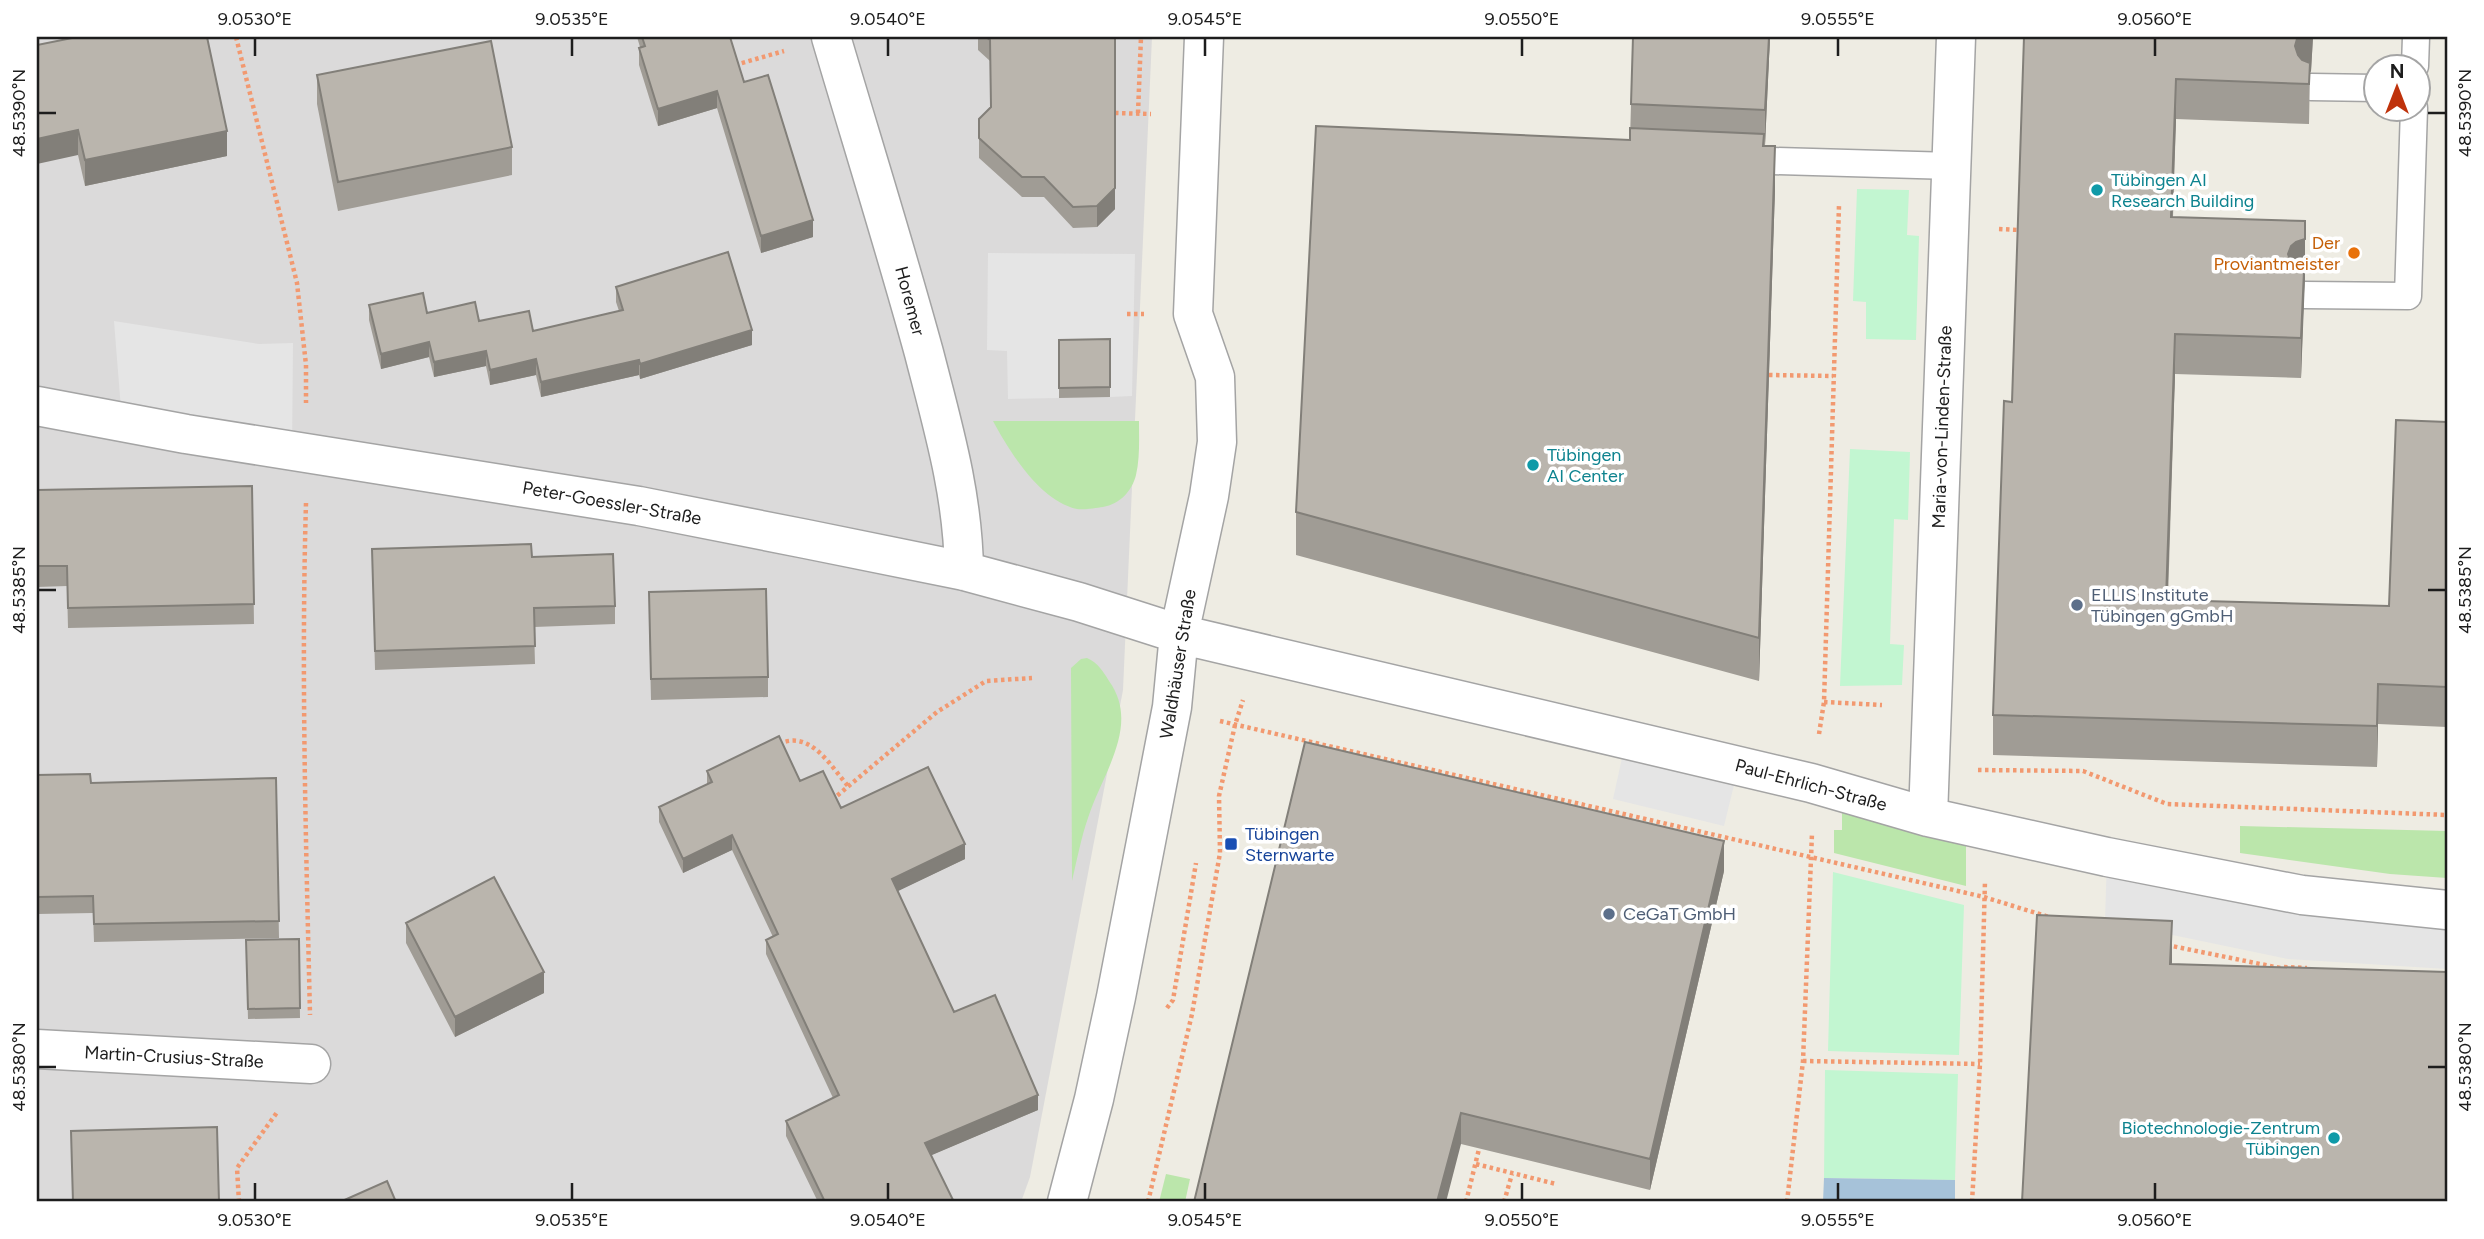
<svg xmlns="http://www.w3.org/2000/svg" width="2484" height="1239" viewBox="0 0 2484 1239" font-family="Figtree,sans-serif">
	<rect width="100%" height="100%" fill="#eeece3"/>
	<path fill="#dbdada" d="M 37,37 L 1152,37 L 1123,690 L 1030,1177 L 1021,1202 L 37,1202 Z"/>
	<path fill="#bbe6ab" d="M 993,421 L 1139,421 C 1139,439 1140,458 1136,475 C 1132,491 1120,504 1103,507 C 1096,508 1084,510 1077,509 C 1040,501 1009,451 993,421 Z
		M 1087,658 C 1098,663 1103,671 1109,681 C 1141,725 1102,774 1088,818 C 1081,838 1077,860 1072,881 L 1071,668 L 1081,659 Z
		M 1842,813 L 1966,845 L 1966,886 L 1834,853 L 1834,830 L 1842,830 Z
		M 2240,826 L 2447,831 L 2447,878 L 2390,874 L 2240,853 Z
		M 1166,1174 L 1190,1179 L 1185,1202 L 1159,1202 Z"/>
	<path fill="#c2f6d1" d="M 1857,189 L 1909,190 L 1907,235 L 1919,236 L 1916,340 L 1866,339 L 1866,302 L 1853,301 Z
		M 1850,449 L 1910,452 L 1908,520 L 1894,519 L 1890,644 L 1904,645 L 1902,685 L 1840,686 Z
		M 1833,872 L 1964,905 L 1959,1055 L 1828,1051 Z
		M 1825,1070 L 1958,1074 L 1955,1180 L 1824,1178 Z"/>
	<path fill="#e5e5e5" d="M 988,253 L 1135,254 L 1132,396 L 1110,397 L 1110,350 L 1059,398 L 1008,399 L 1007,351 L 987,350 Z
		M 114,321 L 259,344 L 293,343 L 292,451 L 122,422 Z
		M 1622,758 L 1734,785 L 1724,826 L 1613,799 Z
		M 2107,857 L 2447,910 L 2447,969 L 2288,959 L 2105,921 Z"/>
	<path fill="#a6c2d9" d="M 1824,1178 L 1955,1180 L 1955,1202 L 1823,1202 Z"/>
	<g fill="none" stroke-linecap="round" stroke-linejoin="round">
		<defs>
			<path id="lane" d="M 2415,66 L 2416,37
				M 2311,87 L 2376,88
				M 1740,160 L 1952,166
				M 2304,295 L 2408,296 L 2414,108"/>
			<path id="street" d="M 831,37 C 862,142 895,247 924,353 C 943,427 963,494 964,571
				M 37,406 L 186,434 L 639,506 L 806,539 L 964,571 L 1079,602 L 1179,634 L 1811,783 L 1928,817 L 2107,857 L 2302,895 L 2447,910
				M 1928,817 L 1956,37
				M 37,1049 L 311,1064
				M 1067,1202 L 1094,1099 L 1116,997 L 1172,707 L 1179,634 L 1209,496 L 1217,442 L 1215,377 L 1193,314 L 1204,37"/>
		</defs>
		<use href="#lane" stroke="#a4a4a4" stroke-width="29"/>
		<use href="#street" stroke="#a4a4a4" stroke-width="41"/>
		<path stroke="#f29970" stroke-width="4.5" stroke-dasharray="3.5 3.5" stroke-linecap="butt" d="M 236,37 L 297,283 L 306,365 L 306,403
			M 735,65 L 784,51
			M 1115,113 L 1151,114
			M 1138,113 L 1141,37
			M 1999,229 L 2019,230
			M 1127,314 L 1144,314
			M 1769,375 L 1833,376
			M 306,503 C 301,673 306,844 310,1015
			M 1824,702 L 1882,705
			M 1220,721 L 1984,897 L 2049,917
			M 1819,734 L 1824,702 L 1839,205
			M 779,744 C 811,729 831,767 849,787
			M 1978,770 L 2083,771 L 2167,804 L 2447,815
			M 832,800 L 937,712 L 986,681 L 1032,678
			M 2167,945 L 2285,969
			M 2284,967 L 2307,968
			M 1167,1008 L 1173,1000 L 1196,863
			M 1803,1061 L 1980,1064
			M 1476,1164 L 1556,1184
			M 239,1202 L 237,1168 L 278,1111
			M 1148,1202 L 1192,1014 L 1220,853 L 1219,796 L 1235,725 L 1243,700
			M 1466,1202 L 1479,1149
			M 1504,1202 L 1512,1174
			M 1787,1202 L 1803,1061 L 1812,833
			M 1972,1202 L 1980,1064 L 1985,881"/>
		<use href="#lane" stroke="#fff" stroke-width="26"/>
		<use href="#street" stroke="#fff" stroke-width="38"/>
	</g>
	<path fill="#a09c95" d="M 637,37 L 730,37 L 744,82 L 813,237 L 761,253 L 717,108 L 658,126 L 639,65 L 639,48 L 640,47 Z
		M 978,37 L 1115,37 L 1115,209 L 1097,227 L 1073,228 L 1044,197 L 1022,197 L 979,158 L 979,119 L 991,107 L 990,61 L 978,50 Z
		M 1770,37 L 1765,145 L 1764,146 L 1775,189 L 1759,681 L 1296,555 L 1296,512 L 1630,140 L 1631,104 Z
		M 2024,37 L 2313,37 L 2311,71 L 2310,72 L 2309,124 L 2176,119 L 2173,217 L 2305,261 L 2301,378 L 2175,374 L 2168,600 L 2389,606 L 2447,422 L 2447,727 L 2378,724 L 2377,767 L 1993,755 L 1993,715 L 2012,402 Z
		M 37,45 L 227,156 L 85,186 L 78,155 Z
		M 317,75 L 512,147 L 512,175 L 338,211 L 317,104 Z
		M 616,287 L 752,345 L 640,379 L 639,375 L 541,397 L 536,375 L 490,385 L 486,366 L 434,377 L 429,357 L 381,369 L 369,320 L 369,305 L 479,321 L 533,331 L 619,311 L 616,302 Z
		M 1110,339 L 1110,397 L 1059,398 L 1059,340 Z
		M 252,486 L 254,624 L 68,628 L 67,586 L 37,587 L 37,490 Z
		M 372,549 L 532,557 L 615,606 L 615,624 L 534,627 L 535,664 L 375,670 Z
		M 649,612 L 768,677 L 768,697 L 651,700 Z
		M 707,771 L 800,781 L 841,808 L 965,859 L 897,891 L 954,1012 L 1038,1110 L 931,1155 L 954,1202 L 818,1202 L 786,1136 L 786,1121 L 833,1098 L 766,954 L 766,940 L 773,937 L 732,850 L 683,873 L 659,822 L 659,807 L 707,785 Z
		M 37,775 L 91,783 L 276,778 L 279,938 L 94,942 L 93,913 L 37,914 Z
		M 1724,871 L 1650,1190 L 1461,1144 L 1194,1202 Z
		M 406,923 L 544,993 L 455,1037 L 406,943 Z
		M 299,939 L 300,1018 L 248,1019 L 246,940 Z"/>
	<path fill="#827f79" d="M 1769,37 L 1770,37 L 1765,145 L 1765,110 Z
		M 2300,37 L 2313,37 L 2311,71 L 2310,72 L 2309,124 L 2310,72 L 2303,74 L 2295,46 L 2297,39 Z
		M 2176,79 L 2176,119 L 2171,257 L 2171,217 Z
		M 717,91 L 717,108 L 658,126 L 658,109 Z
		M 78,130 L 78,155 L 37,164 L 37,139 Z
		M 227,131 L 227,156 L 85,186 L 85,160 Z
		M 1775,146 L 1775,189 L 1759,681 L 1759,638 Z
		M 1115,188 L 1115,209 L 1097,227 L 1097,206 Z
		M 813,220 L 813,237 L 761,253 L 761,236 Z
		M 2305,221 L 2305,279 L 2301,378 L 2301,338 L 2296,282 L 2288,254 L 2291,246 Z
		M 752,330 L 752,345 L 640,379 L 640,364 Z
		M 2175,334 L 2175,374 L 2166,640 L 2166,600 Z
		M 429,342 L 429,357 L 381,369 L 381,354 Z
		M 486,351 L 486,366 L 434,377 L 434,362 Z
		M 536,359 L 536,375 L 490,385 L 490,370 Z
		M 639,360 L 639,375 L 541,397 L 541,382 Z
		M 2378,684 L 2378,724 L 2377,767 L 2377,726 Z
		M 732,835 L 732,850 L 683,873 L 683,859 Z
		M 1724,841 L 1724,871 L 1650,1190 L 1650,1159 Z
		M 965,844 L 965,859 L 892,894 L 892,879 Z
		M 2172,921 L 2172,962 L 2170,1005 L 2170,964 Z
		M 544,972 L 544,993 L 455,1037 L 455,1017 Z
		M 1038,1095 L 1038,1110 L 925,1158 L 925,1143 Z
		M 1461,1113 L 1461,1144 L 1446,1202 L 1437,1202 Z"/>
	<path fill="#bab5ad" stroke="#827f79" stroke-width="2" d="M 77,37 L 207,37 L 227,131 L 85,160 L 78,130 L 37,139 L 37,45 Z
		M 642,37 L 730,37 L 744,82 L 768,75 L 813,220 L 761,236 L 717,91 L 658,109 L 639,48 L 645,46 Z
		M 986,37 L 1115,37 L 1115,188 L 1097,206 L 1073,207 L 1044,177 L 1022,177 L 979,138 L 979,119 L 991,107 L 990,40 Z
		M 1633,37 L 1769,37 L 1765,110 L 1631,104 Z
		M 2024,37 L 2300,37 L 2297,39 L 2295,46 L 2298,55 L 2302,60 L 2310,63 L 2309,84 L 2176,79 L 2171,217 L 2305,221 L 2305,239 L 2296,242 L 2291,246 L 2288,254 L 2291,263 L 2297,269 L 2304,271 L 2301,338 L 2175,334 L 2166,600 L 2389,606 L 2396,420 L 2447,422 L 2447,687 L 2378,684 L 2377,726 L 1993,715 L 2004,401 L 2012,402 Z
		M 491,41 L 512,147 L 338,182 L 317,75 Z
		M 1316,126 L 1630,140 L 1630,128 L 1764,134 L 1763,146 L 1775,146 L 1759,638 L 1296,512 Z
		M 728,252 L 752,330 L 640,364 L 639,360 L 541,382 L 536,359 L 490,370 L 486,351 L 434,362 L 429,342 L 381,354 L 369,305 L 423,293 L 427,313 L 475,302 L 479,321 L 529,311 L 533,331 L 623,310 L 616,287 Z
		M 1110,339 L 1110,387 L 1059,388 L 1059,340 Z
		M 252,486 L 254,604 L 68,608 L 67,566 L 37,566 L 37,490 Z
		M 531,544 L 532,557 L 613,554 L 615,606 L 534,608 L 535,646 L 375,651 L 372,549 Z
		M 766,589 L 768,677 L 651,679 L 649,592 Z
		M 779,736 L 800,781 L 823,771 L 841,808 L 928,767 L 965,844 L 892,879 L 954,1012 L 995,995 L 1038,1095 L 925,1143 L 954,1202 L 825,1202 L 786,1121 L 839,1095 L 766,940 L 778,934 L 732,835 L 683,859 L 659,807 L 712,782 L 707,771 Z
		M 1305,742 L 1724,841 L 1650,1159 L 1461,1113 L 1437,1202 L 1194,1202 Z
		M 90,774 L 91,783 L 276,778 L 279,921 L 94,924 L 93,896 L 37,897 L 37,775 Z
		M 494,877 L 544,972 L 455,1017 L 406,923 Z
		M 2037,915 L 2172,921 L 2170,964 L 2447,972 L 2447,1202 L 2022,1202 Z
		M 299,939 L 300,1008 L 248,1009 L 246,940 Z
		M 217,1127 L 219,1202 L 73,1202 L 71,1131 Z
		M 387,1181 L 396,1202 L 340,1202 Z"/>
	<path fill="none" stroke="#1d1d1d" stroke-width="2.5" d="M 255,38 L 255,56M 572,38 L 572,56M 888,38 L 888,56M 1205,38 L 1205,56M 1522,38 L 1522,56M 1838,38 L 1838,56M 2155,38 L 2155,56M 38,113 L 56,113M 2428,113 L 2446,113M 38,590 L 56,590M 2428,590 L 2446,590M 38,1067 L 56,1067M 2428,1067 L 2446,1067M 255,1183 L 255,1200M 572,1183 L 572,1200M 888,1183 L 888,1200M 1205,1183 L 1205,1200M 1522,1183 L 1522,1200M 1838,1183 L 1838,1200M 2155,1183 L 2155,1200"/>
	<g fill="#0f9aa8" stroke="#fff" stroke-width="2.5">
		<circle cx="2097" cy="190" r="7"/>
		<circle cx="1533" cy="465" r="7"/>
		<circle cx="2334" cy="1138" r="7"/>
	</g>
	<circle fill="#e8710a" stroke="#fff" stroke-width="2.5" cx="2354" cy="253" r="7"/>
	<g fill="#5c6f8a" stroke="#fff" stroke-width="2.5">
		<circle cx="2077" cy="605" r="7"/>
		<circle cx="1609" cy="914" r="7"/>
	</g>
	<rect fill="#1a4fb4" stroke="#fff" stroke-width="2.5" x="1224" y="837" width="14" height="14" rx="3.5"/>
	<g text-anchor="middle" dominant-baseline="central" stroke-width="7" stroke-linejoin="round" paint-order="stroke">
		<g font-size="18" fill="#0d838f" stroke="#fff" text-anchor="start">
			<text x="2111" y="180">Tübingen AI<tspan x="2111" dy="21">Research Building</tspan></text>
			<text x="1547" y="455">Tübingen<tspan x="1547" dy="21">AI Center</tspan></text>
			<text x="2320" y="1128" text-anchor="end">Biotechnologie-Zentrum<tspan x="2320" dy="21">Tübingen</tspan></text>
		</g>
		<g font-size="18" fill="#c56008" stroke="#fff" text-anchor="end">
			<text x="2340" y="243">Der<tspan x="2340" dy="21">Proviantmeister</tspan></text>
		</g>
		<g font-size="18" fill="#1d1d1d" stroke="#fff">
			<text transform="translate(910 301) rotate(75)">Horemer</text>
			<text transform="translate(1942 427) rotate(-88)">Maria-von-Linden-Straße</text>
			<text transform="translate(612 503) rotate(10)">Peter-Goessler-Straße</text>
			<text transform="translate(1178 664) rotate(-81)">Waldhäuser Straße</text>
			<text transform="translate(1811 785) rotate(15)">Paul-Ehrlich-Straße</text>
			<text transform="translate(174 1057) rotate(3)">Martin-Crusius-Straße</text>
		</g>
		<g font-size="18" fill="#4e5e75" stroke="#fff" text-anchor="start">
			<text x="2091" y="595">ELLIS Institute<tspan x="2091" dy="21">Tübingen gGmbH</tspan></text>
			<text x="1623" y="914">CeGaT GmbH</text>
		</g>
		<g font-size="18" fill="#164399" stroke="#fff" text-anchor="start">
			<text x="1245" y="834">Tübingen<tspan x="1245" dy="21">Sternwarte</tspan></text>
		</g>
	</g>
	<rect width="2484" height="1239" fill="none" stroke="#ffffff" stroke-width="77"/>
	<g transform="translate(2397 88)"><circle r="33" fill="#ffffff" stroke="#a5a5a5" stroke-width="2"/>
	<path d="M0-5L12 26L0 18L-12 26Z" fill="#bf320b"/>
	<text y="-10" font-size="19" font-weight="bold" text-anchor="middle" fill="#1d1d1d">N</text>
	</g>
	<rect x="38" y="38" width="2408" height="1162" fill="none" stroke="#1d1d1d" stroke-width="2.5"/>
	<g font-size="18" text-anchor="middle" fill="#1d1d1d">
		<text x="255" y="25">9.0530°E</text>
		<text x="572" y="25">9.0535°E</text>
		<text x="888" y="25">9.0540°E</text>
		<text x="1205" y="25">9.0545°E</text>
		<text x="1522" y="25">9.0550°E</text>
		<text x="1838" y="25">9.0555°E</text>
		<text x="2155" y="25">9.0560°E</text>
		<text transform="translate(19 113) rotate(-90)" y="6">48.5390°N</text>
		<text transform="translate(2465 113) rotate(-90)" y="6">48.5390°N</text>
		<text transform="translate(19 590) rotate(-90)" y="6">48.5385°N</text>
		<text transform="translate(2465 590) rotate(-90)" y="6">48.5385°N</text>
		<text transform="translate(19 1067) rotate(-90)" y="6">48.5380°N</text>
		<text transform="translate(2465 1067) rotate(-90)" y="6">48.5380°N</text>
		<text x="255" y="1226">9.0530°E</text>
		<text x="572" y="1226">9.0535°E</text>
		<text x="888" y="1226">9.0540°E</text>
		<text x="1205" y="1226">9.0545°E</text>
		<text x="1522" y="1226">9.0550°E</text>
		<text x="1838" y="1226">9.0555°E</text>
		<text x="2155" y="1226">9.0560°E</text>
	</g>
</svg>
